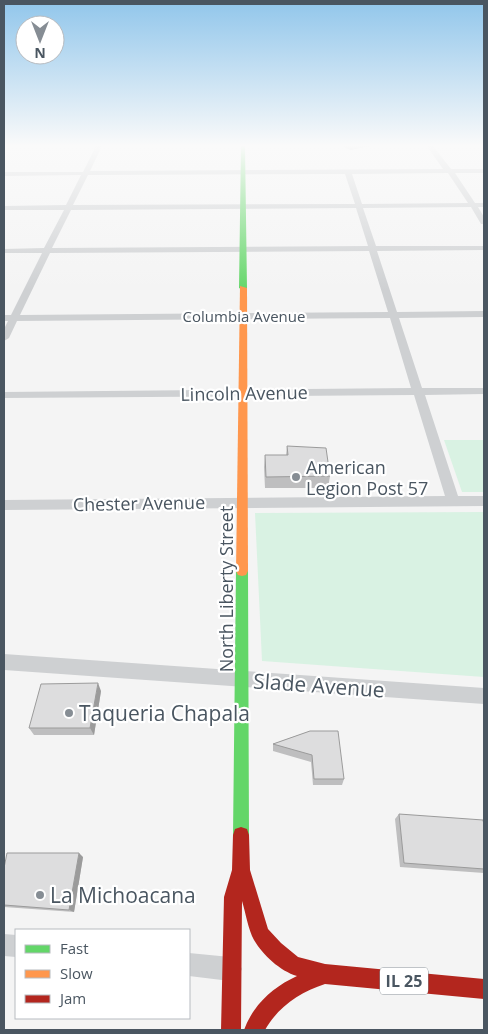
<svg xmlns="http://www.w3.org/2000/svg" width="488" height="1034" viewBox="0 0 488 1034" font-family="'Open Sans',sans-serif">
	<rect width="100%" height="100%" fill="#f4f4f4"/>
	<path fill="#d9f2e3" d="M 444,440 L 484,440 L 484,492 L 462,492 Z
		M 484,512 L 484,677 L 262,661 L 255,513 Z"/>
	<g fill="none" stroke-linecap="round" stroke-linejoin="round">
		<path fill="#ced0d2" fill-rule="evenodd" d="M 96,146 L 102,146 L 90,171 L 443,169 L 427,146 L 433,146 L 451,169 L 484,169 L 484,173 L 455,173 L 475,203 L 484,203 L 484,207 L 478,207 L 484,217 L 484,224 L 481,224 L 471,207 L 363,208 L 376,246 L 484,246 L 484,250 L 377,251 L 397,312 L 484,311 L 484,317 L 399,318 L 422,388 L 484,388 L 484,394 L 425,395 L 458,496 L 484,496 L 484,506 L 4,510 L 4,500 L 445,496 L 414,395 L 4,398 L 4,392 L 411,388 L 390,318 L 17,321 L 9,338 L 4,341 L 4,329 L 8,321 L 4,321 L 4,315 L 11,315 L 42,253 L 4,253 L 4,249 L 44,248 L 64,210 L 4,210 L 4,206 L 66,205 L 81,175 L 4,176 L 4,172 L 83,172 ZM 448,173 L 468,203 L 362,204 L 352,174 ZM 345,174 L 355,204 L 73,205 L 88,175 ZM 356,208 L 368,246 L 52,248 L 71,210 ZM 369,251 L 388,312 L 20,315 L 50,253 Z
			M 4,654 L 484,688 L 484,704 L 4,670 Z
			M 4,934 L 16,935 L 16,957 L 4,956 Z
			M 189,953 L 230,957 L 238,961 L 242,969 L 238,977 L 230,981 L 189,976 Z"/>
		<path fill="#63d668" fill-rule="evenodd" d="M 241,146 L 245,146 L 247,288 L 243,290 L 239,288 Z
			M 242,566 L 246,567 L 248,571 L 249,835 L 247,841 L 241,843 L 235,841 L 233,835 L 236,571 L 238,567 Z"/>
		<path fill="#ff974d" fill-rule="evenodd" d="M 240,286 L 247,288 L 248,571 L 246,575 L 242,576 L 238,575 L 236,571 Z"/>
		<path fill="#b3261e" fill-rule="evenodd" d="M 241,827 L 247,829 L 249,835 L 250,870 L 268,929 L 281,943 L 298,957 L 325,964 L 484,979 L 484,999 L 325,984 C 300,992 278,1007 265,1030 L 244,1030 C 253,1005 273,987 297,976 C 280,971 263,955 254,940 C 248,929 246,914 242,901 L 241,1030 L 221,1030 L 224,897 L 232,870 L 233,835 L 235,829 Z"/>
	</g>
	<path fill="#bebebf" d="M 342,146 L 369,146 L 350,150 Z
		M 287,446 L 330,476 L 328,488 L 265,488 L 264,467 L 265,455 L 286,455 Z
		M 101,691 L 94,735 L 34,735 L 29,728 Z
		M 310,731 L 344,779 L 342,785 L 313,785 L 311,762 L 273,751 L 273,744 Z
		M 399,814 L 484,825 L 484,873 L 400,867 L 395,819 Z
		M 83,857 L 74,912 L 4,907 L 4,868 Z"/>
	<path fill="#9b9b9b" d="M 351,146 L 369,146 L 350,150 Z
		M 98,683 L 101,691 L 94,735 L 90,728 Z
		M 79,853 L 83,857 L 74,912 L 69,910 Z"/>
	<path fill="#ddddde" stroke="#9b9b9b" d="M 287,446 L 326,448 L 330,476 L 266,477 L 265,455 L 288,455 Z
		M 98,683 L 90,728 L 29,728 L 41,684 Z
		M 310,731 L 338,731 L 344,779 L 314,779 L 312,755 L 273,744 Z
		M 399,814 L 483,820 L 484,825 L 484,869 L 404,863 Z
		M 7,853 L 79,853 L 69,910 L 4,905 L 4,868 Z"/>
	<linearGradient id="sky" x2="0" y2="1"><stop stop-color="#91c6eb"/><stop offset="0.5" stop-color="#fafafa"/><stop offset="1" stop-color="#fafafa" stop-opacity="0"/></linearGradient>
	<rect width="488" height="291" fill="url(#sky)"/>
	<g fill="#868d94" stroke="#fff" stroke-width="2">
		<circle cx="296" cy="477" r="5"/>
		<circle cx="69" cy="713" r="5"/>
		<circle cx="40" cy="895" r="5"/>
	</g>
	<g text-anchor="middle" dominant-baseline="central" stroke-width="4.5" stroke-linejoin="round" paint-order="stroke">
		<g font-size="15" fill="#4a5661" stroke="#fff">
			<text x="244" y="316">Columbia Avenue</text>
		</g>
		<rect fill="#fff" stroke="#808990" stroke-width="1" x="380" y="967.5" width="48" height="27" rx="4"/>
		<g font-size="16" font-weight="bold" fill="#4a5661">
			<text x="404" y="981">IL 25</text>
		</g>
		<g font-size="18" fill="#4a5661" stroke="#fff">
			<text transform="translate(244 393) rotate(-1)">Lincoln Avenue</text>
			<text transform="translate(139 503) rotate(-1)">Chester Avenue</text>
			<text transform="translate(226 589) rotate(-90)">North Liberty Street</text>
		</g>
		<g font-size="18" fill="#4a5661" stroke="#fff" text-anchor="start">
			<text x="306" y="467">American<tspan x="306" dy="21">Legion Post 57</tspan></text>
		</g>
		<g font-size="21" fill="#4a5661" stroke="#fff">
			<text transform="translate(319 685) rotate(4)">Slade Avenue</text>
		</g>
		<g font-size="21" fill="#4a5661" stroke="#fff" text-anchor="start">
			<text x="79" y="713">Taqueria Chapala</text>
			<text x="50" y="895">La Michoacana</text>
		</g>
	</g>
	<rect width="488" height="1034" fill="none" stroke="#4a5661" stroke-width="10"/>
	<rect x="15" y="929" width="175" height="90" fill="#ffffff" stroke="#b7bbc0"/>
	<rect x="25" y="945" width="25" height="8" fill="#63d668" stroke="#b7bbc0"/>
	<text x="60" y="954" font-size="15" fill="#4a5661">Fast</text>
	<rect x="25" y="970" width="25" height="8" fill="#ff974d" stroke="#b7bbc0"/>
	<text x="60" y="979" font-size="15" fill="#4a5661">Slow</text>
	<rect x="25" y="995" width="25" height="8" fill="#b3261e" stroke="#b7bbc0"/>
	<text x="60" y="1004" font-size="15" fill="#4a5661">Jam</text>
	<g transform="translate(40 40) rotate(180)"><circle r="24" fill="#ffffff" stroke="#b7bbc0"/>
	<path d="M0-4L9 19L0 12L-9 19Z" fill="#868d94"/>
	<text y="-8" font-size="14" font-weight="bold" text-anchor="middle" fill="#4a5661">N</text>
	</g>
</svg>
